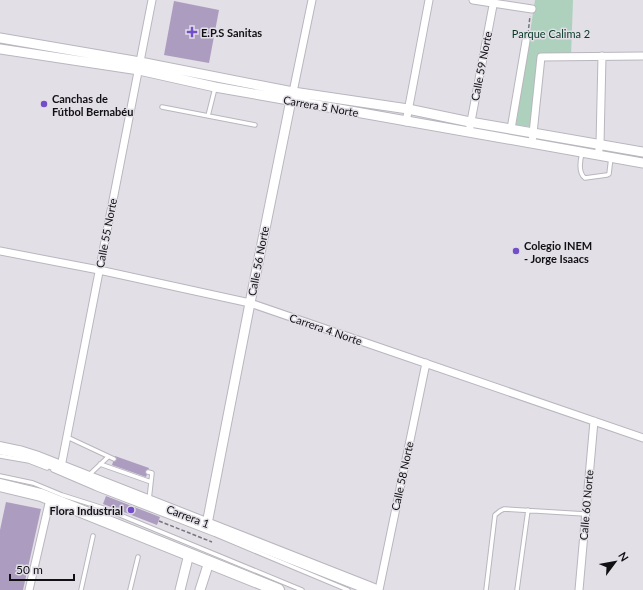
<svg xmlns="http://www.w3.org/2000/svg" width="643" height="590" viewBox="0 0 643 590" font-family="Lato,sans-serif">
	<rect width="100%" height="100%" fill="#e2dfe7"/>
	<path fill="#add1bc" d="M 535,0 L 573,0 L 571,56 L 541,57 L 534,127 L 516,125 Z"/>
	<path fill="#ac9dc0" d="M 174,1 L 219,10 L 209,63 L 164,55 Z
		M 115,456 L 149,468 L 146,477 L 112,465 Z
		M 106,496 L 160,517 L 157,525 L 103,504 Z
		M 6,502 L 41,509 L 23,590 L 0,590 L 0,530 Z"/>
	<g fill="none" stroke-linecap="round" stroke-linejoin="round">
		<defs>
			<path id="service" d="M 162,107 L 255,125
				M 208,116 L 215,88
				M 582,153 C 580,161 578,173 585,178 L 607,175 L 609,174 L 611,157
				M 67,437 L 114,459
				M 0,456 L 29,461 L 47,468
				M 100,464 L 151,482
				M 53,470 L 95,488 L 214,534 L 348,590
				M 148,472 L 152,473 L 149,500
				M 89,475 L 108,457
				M 0,476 L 33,483 L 62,495 L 103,508 L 302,590
				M 81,590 L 93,536
				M 130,590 L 138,557
				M 486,590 L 495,515 L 500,511 L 504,509 L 585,514
				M 517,590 L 528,510"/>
			<path id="minor" d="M 473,0 L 532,9
				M 293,92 L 312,0
				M 406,122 L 429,0
				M 511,129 L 526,41
				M 469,132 L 494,0
				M 532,143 L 541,57 L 643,56
				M 598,155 L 600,144 L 602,56
				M 0,251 L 99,270 L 250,303 L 643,438
				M 61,467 L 152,0
				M 29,590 L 50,499
				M 379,590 L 426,363
				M 579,590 L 594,421"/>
			<path id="tertiary" d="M 0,38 L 140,62 L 293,92 L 408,109 L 470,122 L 643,152
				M 0,49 L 139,70 L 215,87 L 643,163
				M 207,524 L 250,303 L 292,95
				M 180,590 L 189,554
				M 200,590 L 209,562"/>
			<path id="primary" d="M 0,448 L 19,452 L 38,458 L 374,590
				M 0,485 L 41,495 L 278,590"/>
		</defs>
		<use href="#service" stroke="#b9b6be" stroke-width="5.5"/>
		<use href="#minor" stroke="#b9b6be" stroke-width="9"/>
		<use href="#tertiary" stroke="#b9b6be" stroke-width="11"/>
		<use href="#primary" stroke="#b9b6be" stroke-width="14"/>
		<path stroke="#78767c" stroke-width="1.5" stroke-dasharray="4 2" stroke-linecap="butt" d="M 528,34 L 530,16
			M 159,521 L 212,542"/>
		<use href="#service" stroke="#fff" stroke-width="3.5"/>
		<use href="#minor" stroke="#fff" stroke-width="7"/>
		<use href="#tertiary" stroke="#fff" stroke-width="9"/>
		<use href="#primary" stroke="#fff" stroke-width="12"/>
	</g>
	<g fill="#724fc8" stroke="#e2dfe7" stroke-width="1.5">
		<path d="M190 26h4v4h4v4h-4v4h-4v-4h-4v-4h4z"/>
		<circle cx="44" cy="104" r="4"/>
		<circle cx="516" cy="251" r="4"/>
		<circle cx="131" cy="510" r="4"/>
	</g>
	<g text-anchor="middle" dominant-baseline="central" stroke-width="3" stroke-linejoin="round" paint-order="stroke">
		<g font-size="11" font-weight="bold" fill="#111013" stroke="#e2dfe7" text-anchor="start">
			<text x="201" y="32">E.P.S Sanitas</text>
			<text x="52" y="98">Canchas de<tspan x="52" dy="13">Fútbol Bernabéu</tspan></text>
			<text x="524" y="245">Colegio INEM<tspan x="524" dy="13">- Jorge Isaacs</tspan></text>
			<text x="123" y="510" text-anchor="end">Flora Industrial</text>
		</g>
		<g font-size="11" fill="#063a25" stroke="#e2dfe7">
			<text x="551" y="33">Parque Calima 2</text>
		</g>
		<g font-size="11" fill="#111013" stroke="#e2dfe7">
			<text transform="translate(481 66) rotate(-79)">Calle 59 Norte</text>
			<text transform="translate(321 106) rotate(10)">Carrera 5 Norte</text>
			<text transform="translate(106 233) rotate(-79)">Calle 55 Norte</text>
			<text transform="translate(258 261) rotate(-79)">Calle 56 Norte</text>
			<text transform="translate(326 329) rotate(19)">Carrera 4 Norte</text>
			<text transform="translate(402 476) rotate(-78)">Calle 58 Norte</text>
			<text transform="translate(586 505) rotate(-85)">Calle 60 Norte</text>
			<text transform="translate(188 516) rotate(21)">Carrera 1</text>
		</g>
	</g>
	<g transform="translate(615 562) rotate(58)" stroke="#e2dfe7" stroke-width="3" paint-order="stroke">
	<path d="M0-3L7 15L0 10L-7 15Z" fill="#111013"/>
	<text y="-6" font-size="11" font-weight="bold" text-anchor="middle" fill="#111013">N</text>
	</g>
	<path d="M10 574v6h64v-6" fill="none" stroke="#111013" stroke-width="2"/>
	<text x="16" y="574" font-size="12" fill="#111013" stroke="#e2dfe7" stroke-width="3" paint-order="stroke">50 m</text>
</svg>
